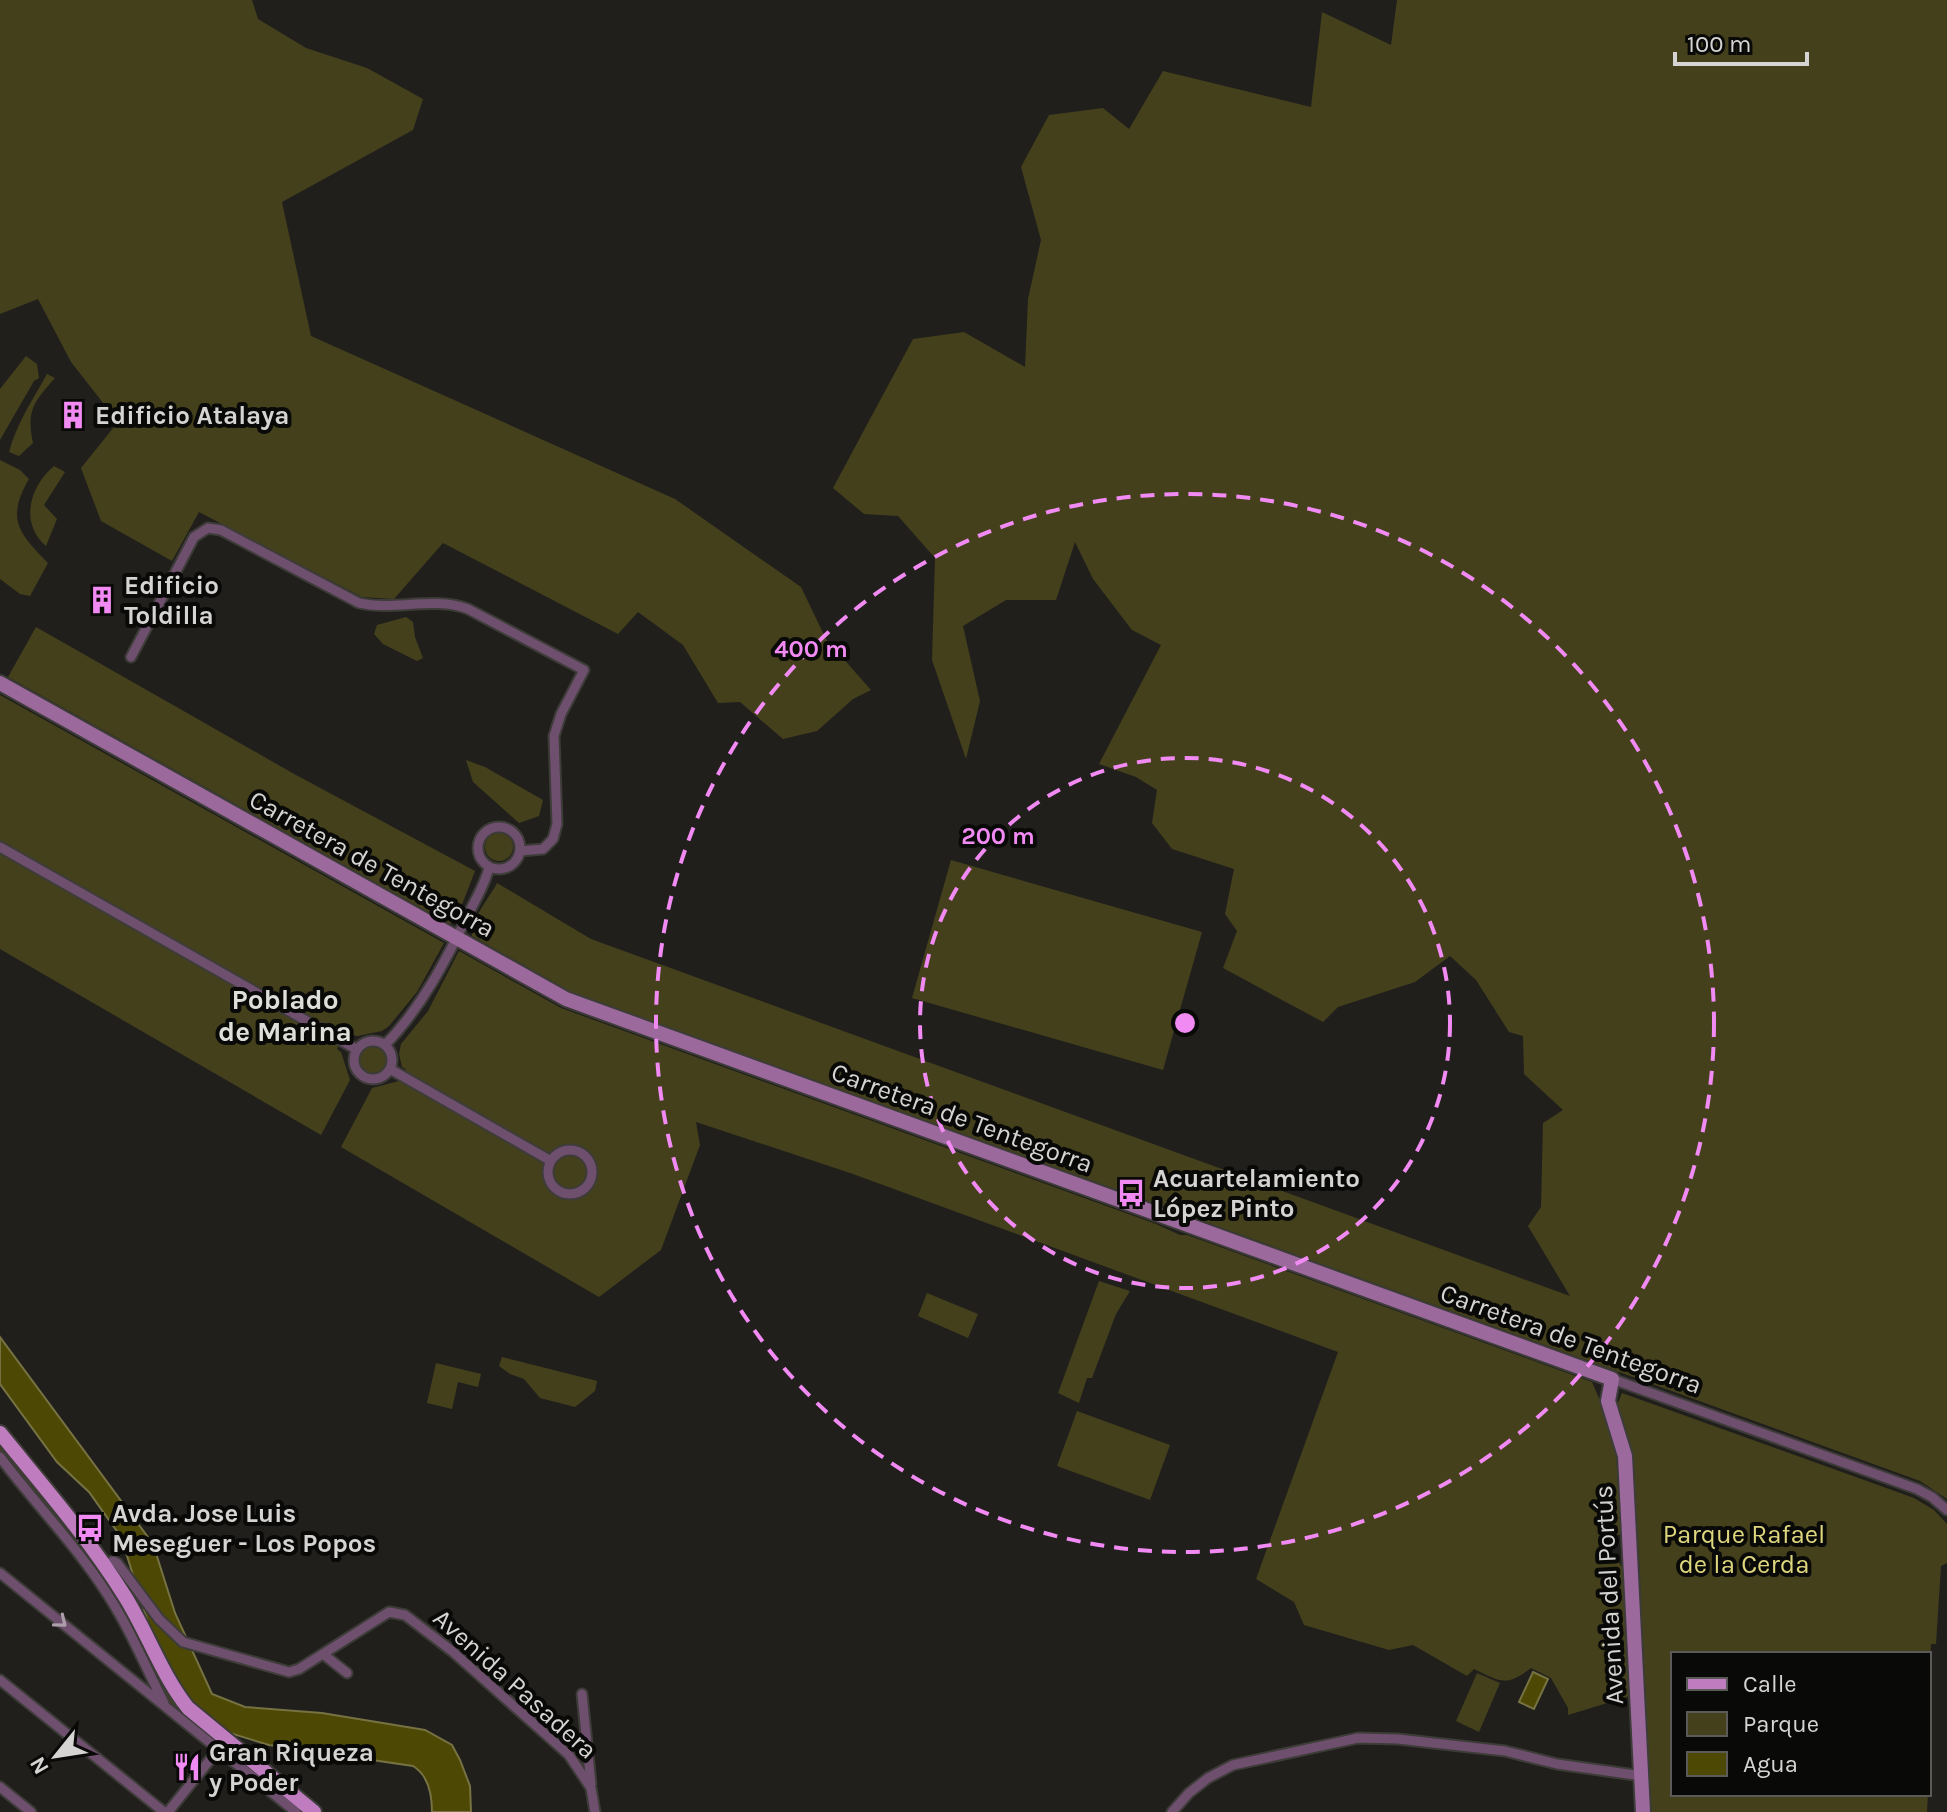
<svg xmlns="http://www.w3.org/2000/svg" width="1947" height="1812" viewBox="0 0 1947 1812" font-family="Karla,sans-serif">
	<rect width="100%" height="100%" fill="#201f1c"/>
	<path fill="#44401c" d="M 0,0 L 252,0 L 258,19 L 306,48 L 367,68 L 423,99 L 413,130 L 282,202 L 311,336 L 675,499 L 801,587 L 826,639 L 871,690 L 853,699 L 817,731 L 783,739 L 740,702 L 718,703 L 683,645 L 638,612 L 618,634 L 443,543 L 394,599 L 362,597 L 199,512 L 172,561 L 101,521 L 81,468 L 118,422 L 71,362 L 38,299 L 0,314 Z
		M 1397,0 L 1947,0 L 1947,1499 L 1920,1481 L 571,992 L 472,936 C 472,917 488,900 497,883 L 591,939 L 1570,1296 L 1528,1226 L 1541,1207 L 1543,1123 L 1563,1110 L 1524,1074 L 1523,1036 L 1509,1032 L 1476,980 L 1450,956 L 1415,982 L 1338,1007 L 1323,1022 L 1223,968 L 1237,931 L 1225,914 L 1234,869 L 1172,849 L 1152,823 L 1157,790 L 1136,777 L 1099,764 L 1161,645 L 1132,630 L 1093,579 L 1075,542 L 1056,600 L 1006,600 L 963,626 L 980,701 L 966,759 L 932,660 L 935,558 L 898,516 L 864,514 L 833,488 L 913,339 L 964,332 L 1025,367 L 1028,299 L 1041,240 L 1021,167 L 1049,115 L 1103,108 L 1129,129 L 1163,71 L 1311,107 L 1322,12 L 1391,45 Z
		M 26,356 L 37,364 L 39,378 L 34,381 L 0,440 L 0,389 Z
		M 47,374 L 55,378 C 34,402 26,410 33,443 L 19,456 L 9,452 C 16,425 33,399 47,374 Z
		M 0,460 L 20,470 L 29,479 C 5,520 20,534 48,563 L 30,596 L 20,594 L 0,579 Z
		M 54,466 L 65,472 L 44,505 L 57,519 L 46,546 C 19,523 30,486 54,466 Z
		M 406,617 L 413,622 L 415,637 L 423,658 L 417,661 L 383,644 L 374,634 L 377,625 Z
		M 36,627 L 296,775 L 475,871 L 456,920 L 450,924 L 8,677 Z
		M 0,695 L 444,943 L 417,992 L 389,1026 L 382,1031 L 358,1036 L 344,1034 L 337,1049 L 341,1052 L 350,1080 L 321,1135 L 0,949 Z
		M 466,760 L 485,767 L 543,800 L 539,816 L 519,823 L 473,782 Z
		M485 847a14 14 0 1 1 28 0a14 14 0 1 1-28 0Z
		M 951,860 L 1202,932 L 1163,1070 L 912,998 Z
		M 459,951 L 561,1008 L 1156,1224 L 1180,1235 L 1187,1235 L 1592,1382 L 1607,1417 L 1616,1453 L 1621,1534 L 1615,1536 L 1602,1531 L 1600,1538 L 1623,1568 L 1630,1696 L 1568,1715 L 1568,1708 L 1551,1678 L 1531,1668 C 1506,1687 1501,1682 1474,1669 L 1467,1676 L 1413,1645 L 1389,1650 L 1304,1625 L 1294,1602 L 1256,1579 L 1338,1352 L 853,1174 L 696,1122 L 700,1145 L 661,1250 L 599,1297 L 341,1147 L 372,1088 L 399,1081 L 406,1069 L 402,1067 L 399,1054 L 401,1044 L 428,1011 Z
		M354 1060a19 19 0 1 1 38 0a19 19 0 1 1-38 0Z
		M 1099,1281 L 1130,1291 L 1116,1314 L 1092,1378 L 1087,1378 L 1079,1403 L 1058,1393 Z
		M 927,1293 L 978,1314 L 968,1338 L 918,1316 Z
		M 502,1357 L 597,1381 L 595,1391 L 575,1407 L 540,1398 L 524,1379 L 510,1374 L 499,1366 Z
		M 436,1363 L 481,1374 L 478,1387 L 458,1382 L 452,1409 L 427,1403 Z
		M 1622,1393 L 1914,1498 L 1934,1510 L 1947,1524 L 1947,1563 L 1941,1566 L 1936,1644 L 1931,1644 L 1929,1675 L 1929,1654 L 1673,1654 L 1673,1794 L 1928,1794 L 1927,1812 L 1651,1812 L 1639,1558 L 1630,1458 L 1615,1410 Z
		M 1077,1411 L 1170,1445 L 1150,1500 L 1057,1466 Z
		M 0,1433 L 226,1740 L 219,1749 L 165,1706 L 120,1614 L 0,1457 Z
		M 1477,1673 L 1500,1683 L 1479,1732 L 1456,1721 Z"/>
	<path fill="#4e4805" stroke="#767242" stroke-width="2" d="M 0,1337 L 153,1544 L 175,1613 L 212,1694 L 245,1707 L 322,1713 L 425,1730 L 452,1745 L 460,1760 L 470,1786 L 471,1812 L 432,1812 C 432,1795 428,1775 413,1766 L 269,1745 L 210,1727 L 159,1657 L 121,1537 L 89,1492 L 57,1462 L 0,1384 Z
		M 1533,1672 L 1548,1679 L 1534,1709 L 1519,1702 Z"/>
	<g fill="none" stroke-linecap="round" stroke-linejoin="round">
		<defs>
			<path id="street" d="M 131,657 L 194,537 L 208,528 L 221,530 L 359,603 C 395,611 433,596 468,609 L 584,670 L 561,714 L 554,736 L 557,824 L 553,839 L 543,849 L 520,851
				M478 848a21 21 0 1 1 42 0a21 21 0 1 1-42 0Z
				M 0,847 L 356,1049
				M354 1060a19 19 0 1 1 38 0a19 19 0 1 1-38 0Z
				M 385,1045 C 422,1007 446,960 469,913 C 476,898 486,883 489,867
				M 390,1069 L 551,1161
				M548 1172a22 22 0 1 1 44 0a22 22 0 1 1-44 0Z
				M 1612,1379 L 1917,1489 L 1932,1497 L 1947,1510
				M 0,1457 C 40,1510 87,1556 120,1615 C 136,1643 149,1674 164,1703
				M 106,1565 L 113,1561 L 117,1563 L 159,1619 L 183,1642 L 289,1672 L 299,1669 L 389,1612 L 405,1615 L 452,1651 L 569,1755 L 591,1788 L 595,1812
				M 0,1573 L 296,1812
				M 323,1654 L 347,1673
				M 0,1680 L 164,1812
				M 582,1694 L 591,1784
				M 0,1787 L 31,1812
				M 168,1812 L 221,1746
				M 1172,1812 L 1189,1793 L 1208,1778 L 1233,1765 L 1358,1738 L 1398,1739 L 1505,1751 L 1557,1764 L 1642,1776"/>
			<path id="secondary" d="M 0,683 L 566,999 L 1612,1379 L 1608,1401 L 1625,1456 L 1643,1812"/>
			<path id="primary" d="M 0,1433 C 43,1486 87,1536 124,1595 C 147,1631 161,1674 188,1708 L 314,1812"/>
		</defs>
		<use href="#street" stroke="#3d3c39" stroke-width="13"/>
		<use href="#secondary" stroke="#3d3c39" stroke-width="18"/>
		<use href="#primary" stroke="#3d3c39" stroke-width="18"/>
		<use href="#street" stroke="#6f4f6e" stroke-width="9"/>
		<use href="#secondary" stroke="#9c699c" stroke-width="14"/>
		<use href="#primary" stroke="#bf7dbf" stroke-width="14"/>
	</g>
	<defs><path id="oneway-chevron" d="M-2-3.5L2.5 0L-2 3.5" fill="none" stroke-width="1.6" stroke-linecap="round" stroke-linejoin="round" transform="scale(2)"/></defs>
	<use stroke="#ac9faa" href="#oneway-chevron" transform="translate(61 1622) rotate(39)"/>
	<g fill="none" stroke="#f28af3" stroke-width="4" stroke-dasharray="14 10">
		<circle cx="1185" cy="1023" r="265"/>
		<circle cx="1185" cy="1023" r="529"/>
	</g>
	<defs>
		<symbol id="building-bare" viewBox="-9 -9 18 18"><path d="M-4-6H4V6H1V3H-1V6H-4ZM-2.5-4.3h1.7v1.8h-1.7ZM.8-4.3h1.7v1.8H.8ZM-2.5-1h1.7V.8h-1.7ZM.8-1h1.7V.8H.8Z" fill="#f28af3" stroke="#090908" stroke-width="2.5" paint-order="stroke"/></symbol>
		<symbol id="bus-bare" viewBox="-9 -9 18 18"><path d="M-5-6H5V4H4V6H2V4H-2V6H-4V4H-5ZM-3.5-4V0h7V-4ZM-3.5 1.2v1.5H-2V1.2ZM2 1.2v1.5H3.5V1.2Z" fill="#f28af3" stroke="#090908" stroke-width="2.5" paint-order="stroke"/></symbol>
		<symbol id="restaurant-bare" viewBox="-9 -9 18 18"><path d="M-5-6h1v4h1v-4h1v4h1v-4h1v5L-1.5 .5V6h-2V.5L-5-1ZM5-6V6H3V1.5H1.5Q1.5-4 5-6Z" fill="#f28af3" stroke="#090908" stroke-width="2.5" paint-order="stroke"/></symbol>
	</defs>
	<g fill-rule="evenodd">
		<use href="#building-bare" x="53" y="395" width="40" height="40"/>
		<use href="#building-bare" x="82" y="580" width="40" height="40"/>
		<use href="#bus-bare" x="1111" y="1173" width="40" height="40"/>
		<use href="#bus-bare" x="70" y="1508" width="40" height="40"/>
		<use href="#restaurant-bare" x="167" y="1747" width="40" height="40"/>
	</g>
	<g text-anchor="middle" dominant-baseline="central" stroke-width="8" stroke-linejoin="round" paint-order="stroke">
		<g font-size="26" font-weight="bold" fill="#d5d4d2" stroke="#090908" text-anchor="start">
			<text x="95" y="415">Edificio Atalaya</text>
			<text x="124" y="585">Edificio<tspan x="124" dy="30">Toldilla</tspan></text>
			<text x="1153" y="1178">Acuartelamiento<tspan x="1153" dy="30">López Pinto</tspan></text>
			<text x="112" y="1513">Avda. Jose Luis<tspan x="112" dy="30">Meseguer - Los Popos</tspan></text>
			<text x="209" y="1752">Gran Riqueza<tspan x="209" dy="30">y Poder</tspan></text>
		</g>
		<g font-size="26" fill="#d5d4d2" stroke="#090908">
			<text transform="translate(372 864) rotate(29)">Carretera de Tentegorra</text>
			<text transform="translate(962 1118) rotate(20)">Carretera de Tentegorra</text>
			<text transform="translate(1571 1339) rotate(20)">Carretera de Tentegorra</text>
			<text transform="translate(1609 1595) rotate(-93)">Avenida del Portús</text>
			<text transform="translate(515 1684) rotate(42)">Avenida Pasadera</text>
		</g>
		<g font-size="26" fill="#ddd67d" stroke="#090908">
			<text x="1744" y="1534">Parque Rafael<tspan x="1744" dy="30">de la Cerda</tspan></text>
		</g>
		<g font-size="28" font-weight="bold" fill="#dededa" stroke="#090908">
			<text x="285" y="999">Poblado<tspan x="285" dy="32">de Marina</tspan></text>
		</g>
	</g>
	<circle cx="1185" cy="1023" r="12" fill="#f28af3" stroke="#090908" stroke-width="4"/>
	<g font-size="24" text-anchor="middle" font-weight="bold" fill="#f28af3" stroke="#090908" stroke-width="8" stroke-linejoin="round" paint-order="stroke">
		<text x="811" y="657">400 m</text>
		<text x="998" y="844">200 m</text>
	</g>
	<rect x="1671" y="1652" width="260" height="144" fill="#090908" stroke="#5b5a59" stroke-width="2"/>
	<rect x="1687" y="1678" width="40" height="12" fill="#bf7dbf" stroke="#5b5a59" stroke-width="2"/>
	<text x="1743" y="1692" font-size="24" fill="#d5d4d2">Calle</text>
	<rect x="1687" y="1712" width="40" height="24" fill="#44401c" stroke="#5b5a59" stroke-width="2"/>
	<text x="1743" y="1732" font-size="24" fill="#d5d4d2">Parque</text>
	<rect x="1687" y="1752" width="40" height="24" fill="#4e4805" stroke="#5b5a59" stroke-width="2"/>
	<text x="1743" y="1772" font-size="24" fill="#d5d4d2">Agua</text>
	<g transform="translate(56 1756) rotate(240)" stroke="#090908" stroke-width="6" paint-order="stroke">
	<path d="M0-6L14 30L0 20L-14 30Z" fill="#d5d4d2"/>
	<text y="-12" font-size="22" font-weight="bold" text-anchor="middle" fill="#d5d4d2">N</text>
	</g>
	<path d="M1675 52v12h132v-12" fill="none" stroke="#d5d4d2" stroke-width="4"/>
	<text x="1687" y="52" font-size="24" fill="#d5d4d2" stroke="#090908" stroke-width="6" paint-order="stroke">100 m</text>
</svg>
